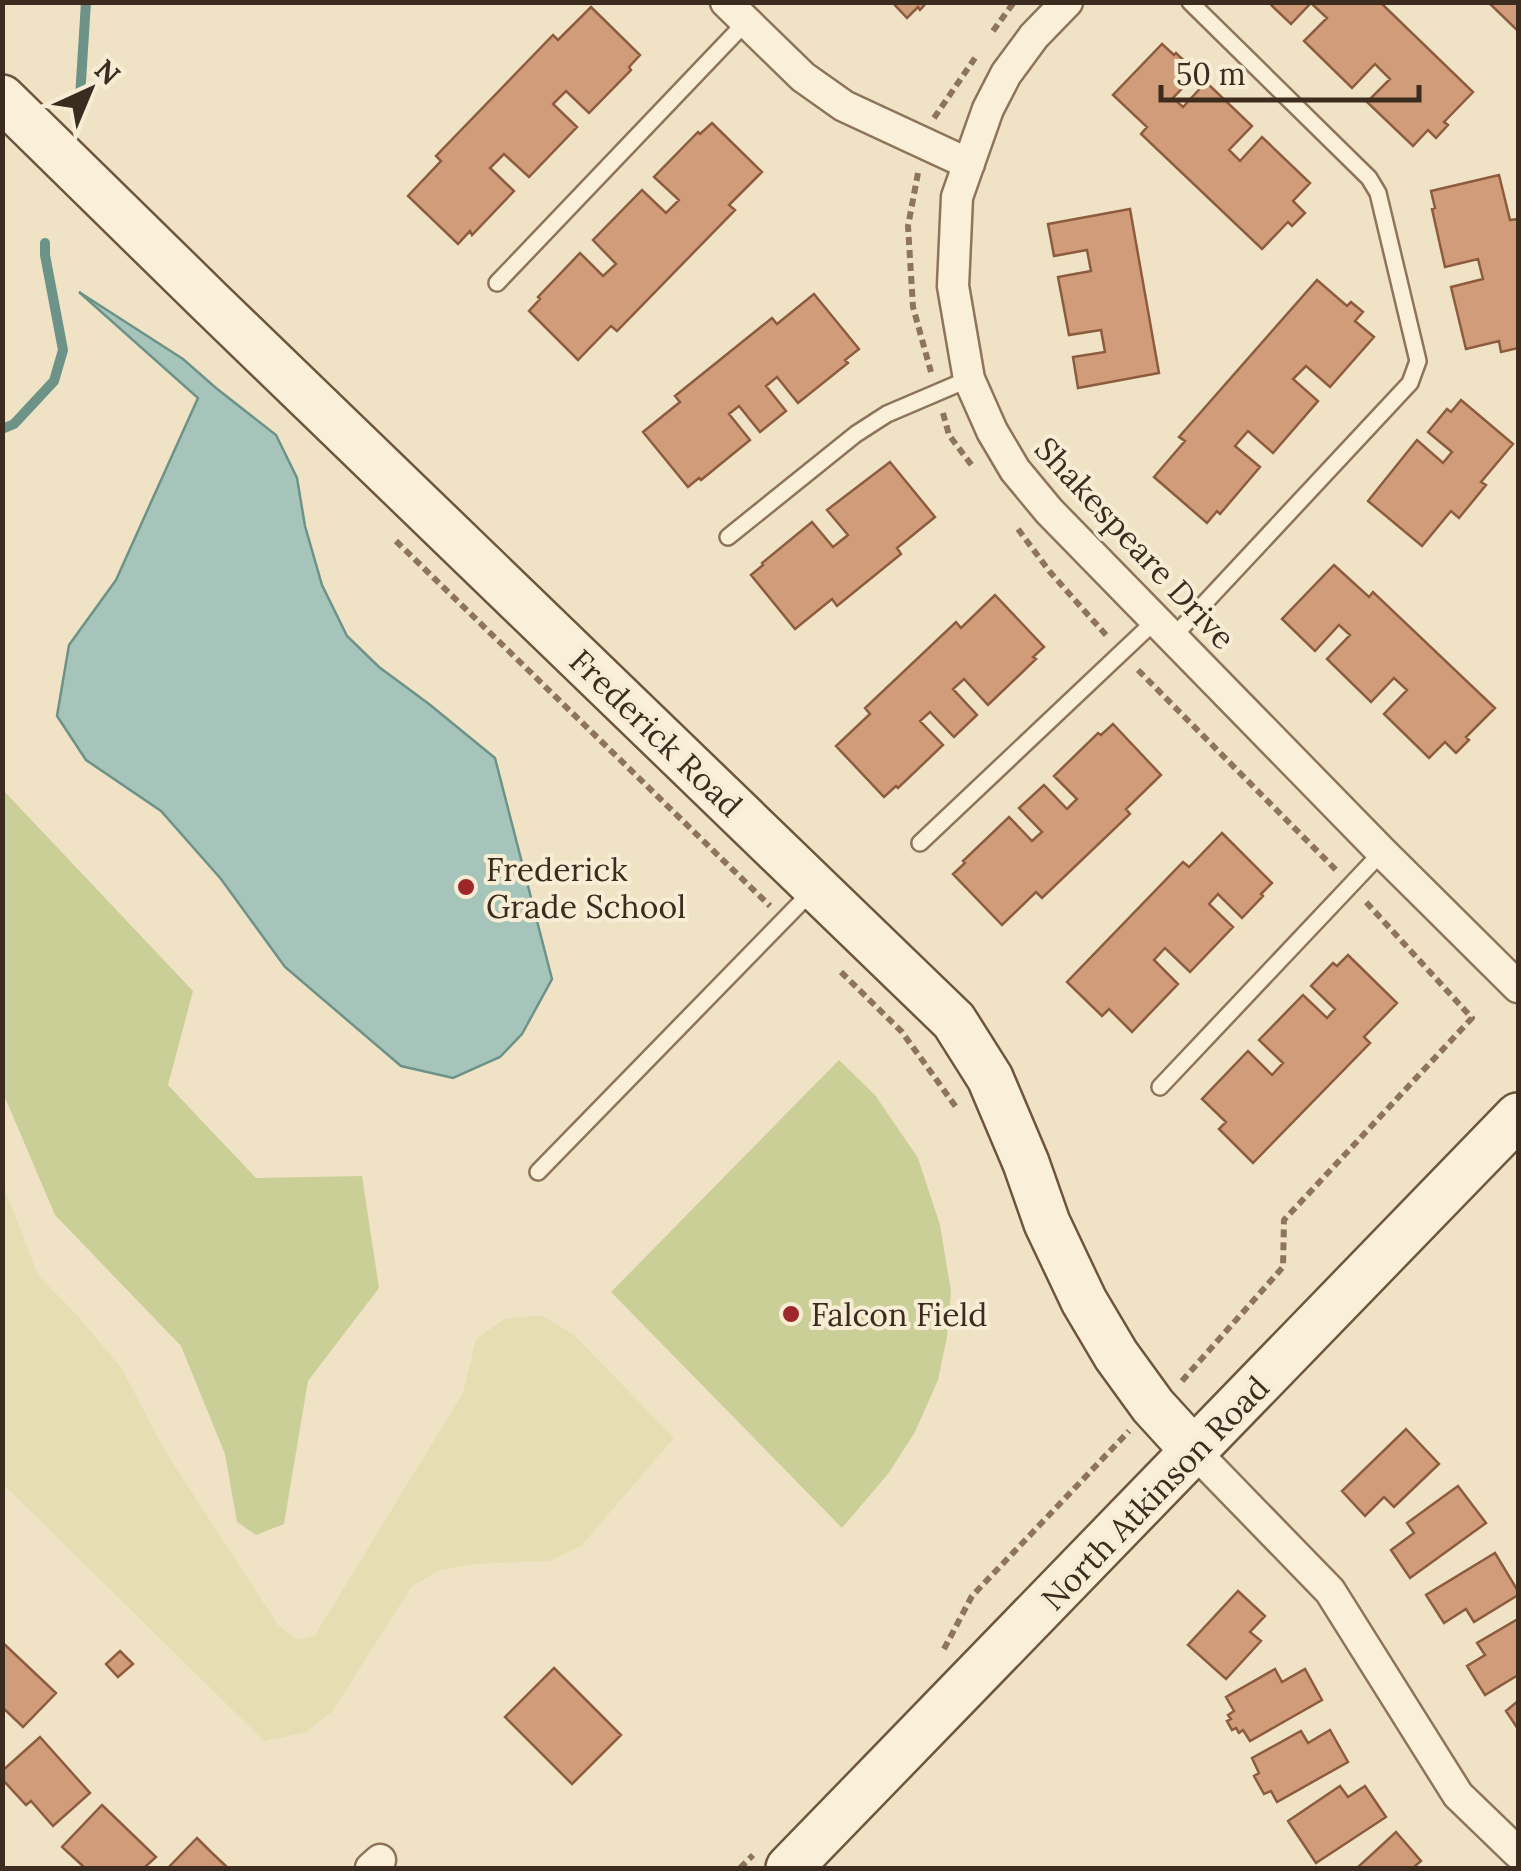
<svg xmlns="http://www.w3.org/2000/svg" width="1521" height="1871" viewBox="0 0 1521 1871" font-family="Lora,serif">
	<rect width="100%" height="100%" fill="#f0e3c5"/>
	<path fill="#e6ddb2" d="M 3,1184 L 38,1275 L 77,1315 L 122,1369 L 165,1451 L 278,1625 L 298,1640 L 315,1635 L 463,1393 L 476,1339 L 504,1319 L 541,1315 L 574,1335 L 674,1438 L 581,1546 L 549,1561 L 473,1564 L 438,1571 L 412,1586 L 332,1712 L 306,1732 L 264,1741 L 3,1484 Z"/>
	<path fill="#cacf98" d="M 3,790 L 193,991 L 168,1085 L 256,1178 L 362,1176 L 379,1288 L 308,1381 L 284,1524 L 256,1535 L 237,1522 L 225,1454 L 181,1346 L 55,1215 L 3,1093 Z
		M 839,1060 L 875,1095 L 918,1158 L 940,1225 L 951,1291 L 947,1337 L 938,1380 L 915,1432 L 888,1474 L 842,1528 L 611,1292 Z"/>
	<path fill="#a7c4bb" stroke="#6d9389" stroke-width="2.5" d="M 79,292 L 183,359 L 216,388 L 276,435 L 297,478 L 305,526 L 322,585 L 347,636 L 379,667 L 429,704 L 495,758 L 552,979 L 522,1034 L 500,1057 L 453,1078 L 401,1066 L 285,967 L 221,879 L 161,811 L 86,760 L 57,716 L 69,645 L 116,580 L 198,398 Z"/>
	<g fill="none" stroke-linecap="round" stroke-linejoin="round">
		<path stroke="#6d9389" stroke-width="10" d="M 80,97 L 86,2
			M 2,429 L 14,424 L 54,381 L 63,350 L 45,255 L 45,243"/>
	</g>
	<path fill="#d09c7a" stroke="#8d5c3f" stroke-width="2.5" d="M 892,2 L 927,2 L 920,10 L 918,7 L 907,18 Z
		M 1268,2 L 1380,2 L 1473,92 L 1444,122 L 1448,125 L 1436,138 L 1428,130 L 1413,146 L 1367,102 L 1390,79 L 1375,64 L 1352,88 L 1304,41 L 1327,18 L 1311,3 L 1291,24 Z
		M 1488,2 L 1518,2 L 1518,31 Z
		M 591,7 L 640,55 L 629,67 L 631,70 L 589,113 L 566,91 L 553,104 L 577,127 L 529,177 L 504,154 L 490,168 L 514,191 L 472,235 L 470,231 L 458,244 L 408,196 L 441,161 L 436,156 L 553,35 L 558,40 Z
		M 1162,44 L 1174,55 L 1176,53 L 1197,73 L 1173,98 L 1183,107 L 1206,82 L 1252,126 L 1229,150 L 1240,161 L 1262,137 L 1310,183 L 1293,201 L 1305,213 L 1292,226 L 1288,222 L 1262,249 L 1141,134 L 1147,127 L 1113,95 Z
		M 712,123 L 762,172 L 729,205 L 735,210 L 617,331 L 611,326 L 578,360 L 529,311 L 540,299 L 538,297 L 580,253 L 603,276 L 616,264 L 593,240 L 642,190 L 666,213 L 679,200 L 654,177 L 698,132 L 700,134 Z
		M 1499,175 L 1510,220 L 1518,219 L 1518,348 L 1501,352 L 1499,341 L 1466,349 L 1451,287 L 1483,279 L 1478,259 L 1445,267 L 1432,209 L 1435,208 L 1431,191 Z
		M 1130,209 L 1159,373 L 1078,388 L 1073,357 L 1105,352 L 1101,330 L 1069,335 L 1058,277 L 1091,271 L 1087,250 L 1054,256 L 1048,224 Z
		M 1317,280 L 1347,306 L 1351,302 L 1363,312 L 1355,321 L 1374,337 L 1330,387 L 1306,366 L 1293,379 L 1318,401 L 1273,453 L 1248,431 L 1235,446 L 1260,467 L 1220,514 L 1217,511 L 1207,523 L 1154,477 L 1185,441 L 1179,437 Z
		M 814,294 L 859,349 L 845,360 L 848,363 L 798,403 L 777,377 L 766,386 L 786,411 L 760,432 L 739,406 L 729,414 L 750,440 L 701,480 L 699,478 L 688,487 L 643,432 L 680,402 L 675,396 L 772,318 L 777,324 Z
		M 1461,400 L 1513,444 L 1481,482 L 1486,485 L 1459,518 L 1451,511 L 1422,546 L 1368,501 L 1417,440 L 1443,463 L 1452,452 L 1428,432 L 1447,409 L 1451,412 Z
		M 890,462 L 935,517 L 897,548 L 901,554 L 837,606 L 832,599 L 795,629 L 751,575 L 763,565 L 762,563 L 812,522 L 833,547 L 848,535 L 827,510 Z
		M 1334,565 L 1369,597 L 1373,592 L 1495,708 L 1466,737 L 1469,740 L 1456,753 L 1445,742 L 1429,758 L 1384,714 L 1407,690 L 1394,678 L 1371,702 L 1327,659 L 1350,635 L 1339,625 L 1315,651 L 1282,619 Z
		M 995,595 L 1044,647 L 1033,657 L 1036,659 L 988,705 L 964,679 L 953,689 L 977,715 L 954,737 L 930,712 L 920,721 L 943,745 L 898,788 L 896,786 L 884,797 L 836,746 L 870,714 L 865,708 L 956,622 L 961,628 Z
		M 1113,724 L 1161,775 L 1126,809 L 1130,814 L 1042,898 L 1036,892 L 1002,925 L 953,874 L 965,863 L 963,861 L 1009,817 L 1032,841 L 1042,832 L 1019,808 L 1044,785 L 1067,809 L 1077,799 L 1054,776 L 1098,733 L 1101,735 Z
		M 1222,833 L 1272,883 L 1261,894 L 1263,896 L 1242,918 L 1218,894 L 1209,904 L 1233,927 L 1190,972 L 1165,948 L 1154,960 L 1178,984 L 1132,1032 L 1109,1009 L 1102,1016 L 1067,982 L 1183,862 L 1189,867 Z
		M 1348,955 L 1397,1003 L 1364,1037 L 1370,1043 L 1253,1163 L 1219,1129 L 1226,1122 L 1202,1099 L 1248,1051 L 1272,1075 L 1283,1063 L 1259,1040 L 1303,995 L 1327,1018 L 1335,1009 L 1311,986 L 1333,963 L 1337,966 Z
		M 1406,1429 L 1439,1464 L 1394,1507 L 1384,1497 L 1365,1516 L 1342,1491 Z
		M 1458,1486 L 1486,1523 L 1410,1578 L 1391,1550 L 1414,1533 L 1407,1523 Z
		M 1495,1553 L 1518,1591 L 1518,1595 L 1474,1622 L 1466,1609 L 1444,1623 L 1426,1595 Z
		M 1238,1591 L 1265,1616 L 1250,1632 L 1261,1641 L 1226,1679 L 1188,1645 Z
		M 1518,1619 L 1518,1675 L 1485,1695 L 1467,1666 L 1485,1655 L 1477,1643 Z
		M 2,1642 L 56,1693 L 23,1727 L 2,1707 Z
		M 120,1651 L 133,1664 L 118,1677 L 106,1664 Z
		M 554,1668 L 621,1735 L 572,1784 L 505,1717 Z
		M 1275,1669 L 1282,1682 L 1305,1669 L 1322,1700 L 1250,1741 L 1243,1730 L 1239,1733 L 1236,1728 L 1232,1730 L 1227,1721 L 1231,1719 L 1228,1715 L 1234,1711 L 1226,1697 Z
		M 1518,1701 L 1518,1729 L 1506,1711 Z
		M 1330,1730 L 1348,1762 L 1277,1802 L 1271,1791 L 1264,1794 L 1254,1776 L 1259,1773 L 1252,1758 L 1301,1731 L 1308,1743 Z
		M 40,1737 L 90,1793 L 53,1826 L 31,1801 L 26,1805 L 2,1779 L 2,1771 Z
		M 1340,1786 L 1348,1797 L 1365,1786 L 1386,1817 L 1316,1863 L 1288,1821 Z
		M 102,1805 L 156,1857 L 144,1868 L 85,1868 L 62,1847 Z
		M 1396,1832 L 1421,1861 L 1413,1868 L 1357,1868 Z
		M 197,1838 L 211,1852 L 228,1868 L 168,1868 Z"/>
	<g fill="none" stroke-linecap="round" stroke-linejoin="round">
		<defs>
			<path id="lane" d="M 497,283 L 746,22
				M 728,537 L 856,434 L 887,414 L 969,379
				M 1173,637 L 1410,383 L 1418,361 L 1378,193 L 1369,178 L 1190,2
				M 920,843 L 1156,620
				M 1160,1087 L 1382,852
				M 538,1172 L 813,890"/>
			<path id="street" d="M 726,2 L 803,77 L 844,106 L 969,164
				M 1067,2 L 1034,36 L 1006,74 L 988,109 L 957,197 L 953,286 L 969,379 L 992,431 L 1015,470 L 1049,511 L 1382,852 L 1518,987
				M 1195,1452 L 1330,1591 L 1458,1795 L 1518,1853
				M 371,1868 L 380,1860"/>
			<path id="secondary" d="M 2,98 L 209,301 L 954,1021 L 990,1078 L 1026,1163 L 1047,1223 L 1084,1301 L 1116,1355 L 1153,1406 L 1195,1452
				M 789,1868 L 1518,1116"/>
		</defs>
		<use href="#lane" stroke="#8d745a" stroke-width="20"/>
		<use href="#street" stroke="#8d745a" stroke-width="35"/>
		<use href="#secondary" stroke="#6e553d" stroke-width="50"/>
		<path stroke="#8d745a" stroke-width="6" stroke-dasharray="8 5" stroke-linecap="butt" d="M 993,31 L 1014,2
			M 934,118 L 975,58
			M 918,173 L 908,226 L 913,307 L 931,372
			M 943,413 L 949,435 L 973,467
			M 1018,529 L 1050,572 L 1106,635
			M 396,541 L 770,906
			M 1138,670 L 1337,871
			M 841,972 L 902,1032 L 956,1107
			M 1182,1381 L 1283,1267 L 1284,1220 L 1472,1018 L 1366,902
			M 944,1649 L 972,1596 L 1129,1431
			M 740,1868 L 753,1855"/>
		<use href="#lane" stroke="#faf0d9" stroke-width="15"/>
		<use href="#street" stroke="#faf0d9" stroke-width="30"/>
		<use href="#secondary" stroke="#faf0d9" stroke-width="45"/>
	</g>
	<g fill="#9e272a" stroke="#f7edd5" stroke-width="4">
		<circle cx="466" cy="887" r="10"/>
		<circle cx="791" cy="1314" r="10"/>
	</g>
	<g text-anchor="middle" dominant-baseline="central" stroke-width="8" stroke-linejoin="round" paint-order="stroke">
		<g font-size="32" fill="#3c2c1f" stroke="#f7edd5">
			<text transform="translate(1135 543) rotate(47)">Shakespeare Drive</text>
			<text transform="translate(656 733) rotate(44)">Frederick Road</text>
			<text transform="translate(1155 1493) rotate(-46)">North Atkinson Road</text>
		</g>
		<g font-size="32" fill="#3c2c1f" stroke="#f7edd5" text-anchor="start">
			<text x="486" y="869">Frederick<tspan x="486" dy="37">Grade School</tspan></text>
			<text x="811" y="1314">Falcon Field</text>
		</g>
	</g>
	<rect width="1521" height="1871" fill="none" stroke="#3c2c1f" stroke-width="10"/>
	<g transform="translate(90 90) rotate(44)" stroke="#f7edd5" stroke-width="8" paint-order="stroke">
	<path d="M0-8L18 38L0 25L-18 38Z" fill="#3c2c1f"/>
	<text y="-15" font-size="28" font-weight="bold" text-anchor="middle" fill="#3c2c1f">N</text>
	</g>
	<path d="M1161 85v15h258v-15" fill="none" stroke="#3c2c1f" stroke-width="5"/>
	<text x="1176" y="85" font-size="30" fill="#3c2c1f" stroke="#f7edd5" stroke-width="8" paint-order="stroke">50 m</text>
</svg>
